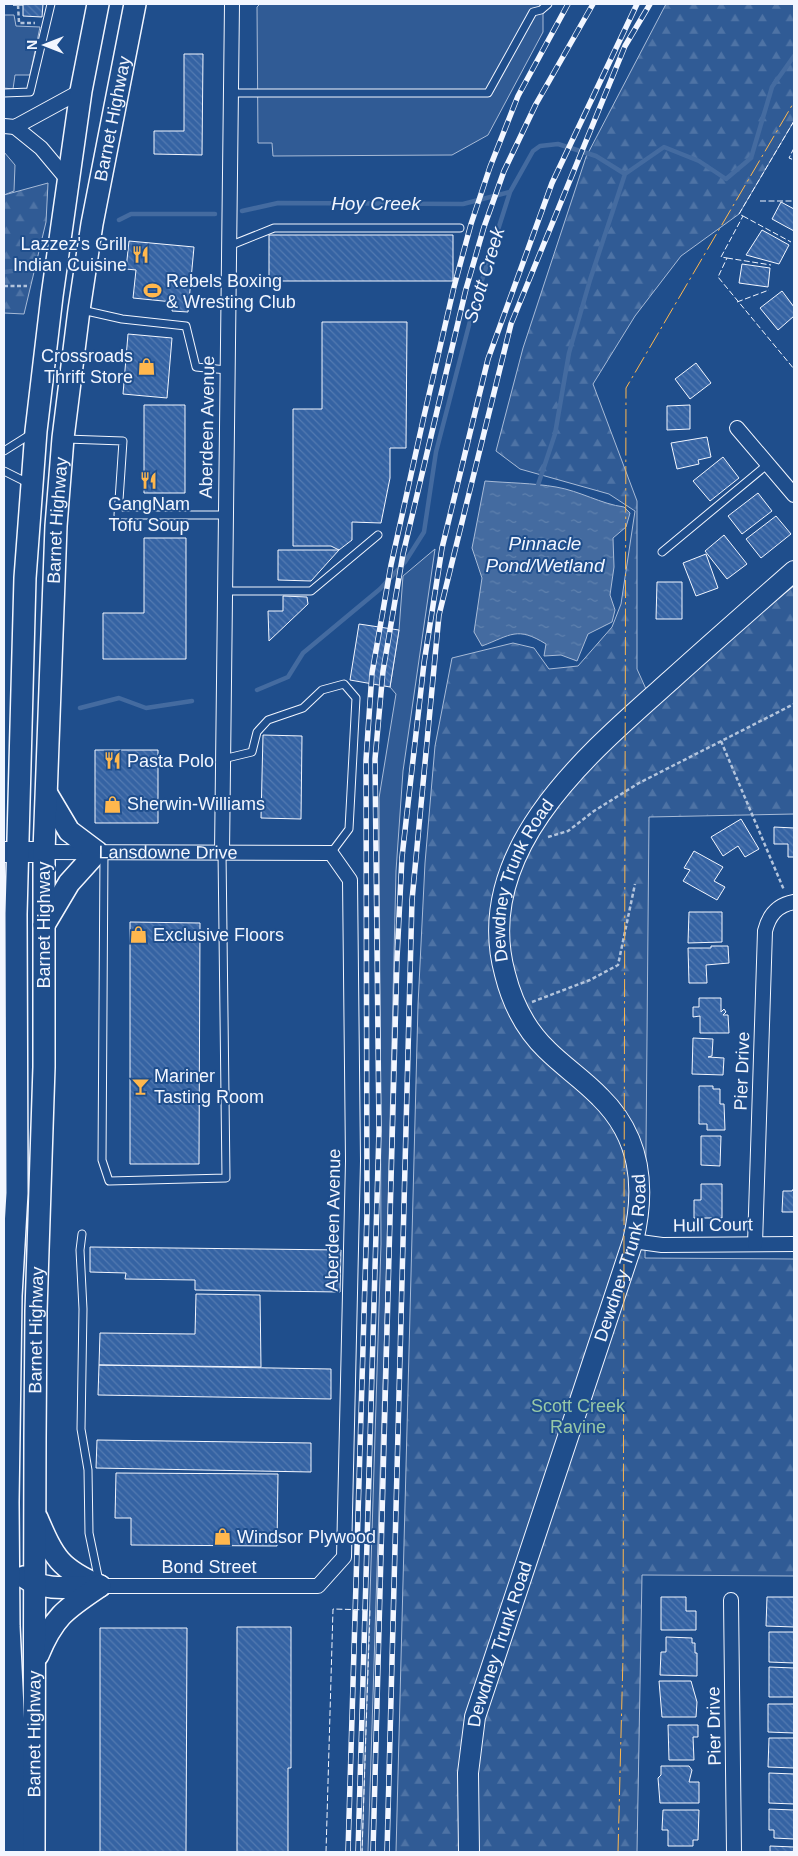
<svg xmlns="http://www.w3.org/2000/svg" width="798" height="1856" viewBox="0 0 798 1856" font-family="Helvetica,sans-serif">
	<defs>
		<pattern id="forest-firs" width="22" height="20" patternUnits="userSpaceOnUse" patternTransform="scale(1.25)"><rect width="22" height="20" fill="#305b95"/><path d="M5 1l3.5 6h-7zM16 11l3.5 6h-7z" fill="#4e73a5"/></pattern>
		<pattern id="water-ripples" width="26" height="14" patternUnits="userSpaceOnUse" patternTransform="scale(1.25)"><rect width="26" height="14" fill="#446ba0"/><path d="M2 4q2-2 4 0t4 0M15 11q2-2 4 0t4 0" fill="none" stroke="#5f81ae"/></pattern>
		<pattern id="building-back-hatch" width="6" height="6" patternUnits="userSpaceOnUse" patternTransform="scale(1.25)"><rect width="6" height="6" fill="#3563a3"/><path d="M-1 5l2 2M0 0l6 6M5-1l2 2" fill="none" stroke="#537ab1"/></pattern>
	</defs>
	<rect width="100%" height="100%" fill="#1f4e8c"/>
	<path fill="#305b95" stroke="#a8bbd7" d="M 260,4 L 543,4 L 543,32 L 488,135 L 452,155 L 273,156 L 272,143 L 258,143 L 257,7 Z
		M 4,15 L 14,15 L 16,26 L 40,27 L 30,75 L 15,75 L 13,89 L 4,88 Z
		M 4,152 L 15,165 L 14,191 L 4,195 Z
		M 435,549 L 403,771 L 396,871 L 386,1291 L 368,1852 L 362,1852 L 381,1244 L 379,798 L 396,694 L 390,687 L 399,630 L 403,576 Z"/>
	<path fill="url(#forest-firs)" stroke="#a8bbd7" d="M 666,4 L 794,4 L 794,121 L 739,214 L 681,256 L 635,316 L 593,384 L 637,501 L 637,669 L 650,698 L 794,586 L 794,814 L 649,817 L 645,1258 L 794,1259 L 794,1576 L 642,1575 L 637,1852 L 396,1852 L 418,1005 L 425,863 L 435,746 L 452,658 L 513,643 L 534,648 L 549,669 L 578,666 L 612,627 L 621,604 L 635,511 L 609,494 L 520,469 L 496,451 L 523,348 L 586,157 Z
		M 48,183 L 46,222 L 24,314 L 4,313 L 4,195 Z"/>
	<path fill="url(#water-ripples)" stroke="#a8bbd7" d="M 485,481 C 509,483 533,483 556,487 C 580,491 601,504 624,507 L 630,513 L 626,527 L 613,538 L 614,567 L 610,595 L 615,610 L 612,622 L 588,634 L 577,661 L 561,655 L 544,656 L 546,644 C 517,626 511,635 482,646 L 474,632 L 482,578 L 472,548 Z"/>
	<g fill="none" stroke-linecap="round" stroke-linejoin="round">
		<path stroke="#446ba0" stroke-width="4.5" d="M 625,174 L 664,147 L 699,161 L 726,179 L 751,158 L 772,87 L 794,56
			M 242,211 L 278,203 L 463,204 L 510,192
			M 119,220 L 131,214 L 215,214
			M 4,272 L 12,271
			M 538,485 L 555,434 L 569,353 L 590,280 L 625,174
			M 257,690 L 288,677 L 303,653 L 380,589 L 405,562 L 424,532 L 436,452 L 475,302 L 510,192 L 533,151 L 540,146 L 558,144 L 596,156 L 625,174
			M 80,708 L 119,698 L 146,708 L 192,701"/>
	</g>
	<path fill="url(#building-back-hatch)" stroke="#f2f6ff" d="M 43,4 L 42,17 L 23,16 L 23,5 L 13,5 Z
		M 184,54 L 203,54 L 202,155 L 154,154 L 154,131 L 184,131 Z
		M 781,202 L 794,209 L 794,231 L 772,219 Z
		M 762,230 L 789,245 L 779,264 L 746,255 Z
		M 269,235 L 453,235 L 453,281 L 269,281 Z
		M 129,241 L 194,247 L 188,312 L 172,311 L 173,302 L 133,298 L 136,270 L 126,269 Z
		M 742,264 L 770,268 L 768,287 L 739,283 Z
		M 782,291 L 794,307 L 794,316 L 778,330 L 760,308 Z
		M 322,322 L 407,322 L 406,448 L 390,448 L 390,478 L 381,523 L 352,522 L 352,540 L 339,550 L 331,546 L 293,546 L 293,409 L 322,409 Z
		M 128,334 L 172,338 L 167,398 L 123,394 Z
		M 696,363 L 711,383 L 690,399 L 675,379 Z
		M 144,405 L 185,405 L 185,493 L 144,493 Z
		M 690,405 L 690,429 L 667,430 L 667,406 Z
		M 707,437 L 711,457 L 698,460 L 699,464 L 677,469 L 671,443 Z
		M 723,457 L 739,478 L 710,501 L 693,481 Z
		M 758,493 L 772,511 L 742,534 L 728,516 Z
		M 776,516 L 791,534 L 761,558 L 746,539 Z
		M 724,535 L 747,564 L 727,579 L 705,551 Z
		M 144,538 L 186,538 L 186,659 L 103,659 L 103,613 L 144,613 Z
		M 278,550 L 339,550 L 311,581 L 278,580 Z
		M 706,554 L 718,588 L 696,596 L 683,563 Z
		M 657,582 L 682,582 L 682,619 L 656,619 Z
		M 283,596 L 307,597 L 308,604 L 269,641 L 268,611 L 283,611 Z
		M 359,624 L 399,630 L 390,687 L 350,680 Z
		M 263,735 L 302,736 L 301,819 L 261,818 Z
		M 95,750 L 158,750 L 158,823 L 95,823 Z
		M 741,819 L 759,849 L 745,857 L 738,846 L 723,856 L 711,837 Z
		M 774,827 L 794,828 L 794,857 L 788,857 L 788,844 L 774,844 Z
		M 694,851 L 723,867 L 714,881 L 725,887 L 717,900 L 683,881 L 690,870 L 684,868 Z
		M 689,912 L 722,912 L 722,942 L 688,943 Z
		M 130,922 L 200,923 L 199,1164 L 130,1164 Z
		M 711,946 L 728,946 L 729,963 L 706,965 L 707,983 L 689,983 L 688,948 L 711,948 Z
		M 699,998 L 721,998 L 721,1012 L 724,1009 L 726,1012 L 723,1015 L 728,1015 L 729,1033 L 700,1033 L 700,1016 L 693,1017 L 693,1007 L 699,1007 Z
		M 693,1038 L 713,1039 L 712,1056 L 708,1057 L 724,1058 L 723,1075 L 692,1074 Z
		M 699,1086 L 713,1086 L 713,1089 L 720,1089 L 720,1104 L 724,1104 L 725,1130 L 707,1130 L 707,1124 L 699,1124 Z
		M 701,1136 L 721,1136 L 720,1166 L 701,1165 Z
		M 701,1184 L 722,1184 L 722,1218 L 694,1218 L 694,1200 L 701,1200 Z
		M 794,1188 L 794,1212 L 782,1212 L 783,1191 L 792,1191 Z
		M 90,1247 L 341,1250 L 340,1292 L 195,1290 L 195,1280 L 125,1279 L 126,1273 L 90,1272 Z
		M 196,1294 L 260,1295 L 261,1367 L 99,1365 L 100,1333 L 195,1334 Z
		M 99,1365 L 331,1369 L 331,1399 L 98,1395 Z
		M 97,1440 L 311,1443 L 311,1472 L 96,1468 Z
		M 116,1473 L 278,1474 L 277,1546 L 131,1545 L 131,1518 L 115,1518 Z
		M 661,1597 L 686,1597 L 686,1611 L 696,1611 L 696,1630 L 661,1630 Z
		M 767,1597 L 794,1597 L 794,1627 L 766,1626 Z
		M 237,1627 L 291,1627 L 291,1768 L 288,1768 L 288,1852 L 237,1852 Z
		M 100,1628 L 187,1628 L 186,1852 L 100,1852 Z
		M 769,1632 L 794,1632 L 794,1663 L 769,1662 Z
		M 666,1637 L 692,1638 L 692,1643 L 695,1643 L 695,1653 L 697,1653 L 697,1676 L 660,1675 L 661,1652 L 666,1652 Z
		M 769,1667 L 794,1668 L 794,1697 L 769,1697 Z
		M 659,1681 L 691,1681 L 697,1702 L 696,1717 L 662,1717 Z
		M 768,1704 L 794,1704 L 794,1733 L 768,1732 Z
		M 668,1725 L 698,1725 L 698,1737 L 693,1737 L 694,1760 L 669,1760 Z
		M 769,1738 L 794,1738 L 794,1768 L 768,1767 Z
		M 661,1766 L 689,1766 L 692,1770 L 689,1782 L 699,1782 L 699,1803 L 660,1803 L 658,1778 L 661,1775 Z
		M 769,1773 L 794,1774 L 794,1804 L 769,1803 Z
		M 769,1809 L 794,1810 L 794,1839 L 774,1838 L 774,1830 L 769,1830 Z
		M 663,1810 L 699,1810 L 698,1840 L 693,1840 L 693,1846 L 668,1846 L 668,1830 L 662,1830 Z
		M 770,1846 L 794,1847 L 794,1852 L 770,1852 Z"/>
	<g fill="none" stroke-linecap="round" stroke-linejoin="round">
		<defs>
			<path id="lane" d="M 4,93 L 30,92 L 51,4
				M 231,93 L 488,93 L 533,12 L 541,10 L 548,4
				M 229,246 L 274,228 L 460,228
				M 82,310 L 122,319 L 186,326 L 196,367 L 227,370
				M 66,439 L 123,441 L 118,515 L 225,515
				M 4,451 L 31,434
				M 4,471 L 30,484
				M 662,552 L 768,464
				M 224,591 L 311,591 L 378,535
				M 223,759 L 252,752 L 257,732 L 268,720 L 303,708 L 322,690 L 344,684 L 356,698 L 349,829 L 331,853
				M 104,852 L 102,1160 L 109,1181 L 226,1178 L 222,852
				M 82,1234 L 80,1250 L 83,1309 L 81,1429 L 88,1470 L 89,1533 L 99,1581"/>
			<g id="street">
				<path d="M 4,126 L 15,127 L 81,91"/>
				<path d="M 15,127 L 41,148 L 67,179"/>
				<path d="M 737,428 L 794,495"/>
				<path id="s1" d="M 44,852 L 331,853 L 350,880 L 353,1161 L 344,1557 L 318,1586 L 100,1586"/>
				<path d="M 222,852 L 232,4"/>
				<path d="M 633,1241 L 662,1245 L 794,1244"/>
				<path d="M 755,1244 L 765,931 C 769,915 777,905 794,902"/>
				<path d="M 731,1600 L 734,1852"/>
			</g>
			<g id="secondary">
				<path d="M 4,852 L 44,852"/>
				<path id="s2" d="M 469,1852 L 468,1773 L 475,1717 L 633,1241 C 646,1187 641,1137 600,1097 C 584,1080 564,1067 547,1050 C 525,1029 512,1002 505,974 C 471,850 590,752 671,680 C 712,643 753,607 794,571"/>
			</g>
			<g id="primary">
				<path d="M 44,925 L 69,883 L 97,852 L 69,831 L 47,794"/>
				<path d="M 37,1518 C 54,1558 60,1569 100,1586"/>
				<path d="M 24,1577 C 44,1592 71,1587 95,1586"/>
				<path d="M 38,1655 C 54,1616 66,1609 100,1586"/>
				<path d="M 15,1852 L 15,1749 L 9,1626 L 8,1502 L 11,1296 L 17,1193 L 16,914 L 25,578 L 36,431 L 52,296 L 81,91 L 98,4"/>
				<path id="s3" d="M 34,1852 L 35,1438 L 36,1311 L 44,1067 L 44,852 L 56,526 L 63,438 L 79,310 L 92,224 L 135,4"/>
			</g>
		</defs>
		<use href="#lane" stroke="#f2f6ff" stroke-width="9"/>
		<use href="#street" stroke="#f2f6ff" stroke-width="16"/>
		<use href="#secondary" stroke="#f2f6ff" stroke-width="22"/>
		<use href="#primary" stroke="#f2f6ff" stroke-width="24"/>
		<path stroke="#b3c4dc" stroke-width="2.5" stroke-dasharray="4 2.5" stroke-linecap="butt" d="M 18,5 L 19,23 L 35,23
			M 4,286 L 27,286
			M 721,741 L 784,890
			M 548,837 L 568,831 L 594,811 L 639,783 L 794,704
			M 532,1002 L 590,980 L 618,965 L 635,884"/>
		<use href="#lane" stroke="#1f4e8c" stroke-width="7"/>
		<use href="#street" stroke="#1f4e8c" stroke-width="14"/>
		<use href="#secondary" stroke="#1f4e8c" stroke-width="20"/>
		<use href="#primary" stroke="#1f4e8c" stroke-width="21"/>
		<defs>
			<path id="rail" d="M 348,1852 L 367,1213 L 366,760 L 372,673 L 391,565 L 424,416 L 454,287 L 471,224 L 490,167 L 518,96 L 568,4
				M 358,1852 L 379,1131 L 375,759 L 383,671 L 403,554 L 466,289 L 484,227 L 504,171 L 536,104 L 593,4
				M 373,1852 L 397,958 L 402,857 L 424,663 L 442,548 L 488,359 L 552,183 L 637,4
				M 387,1852 L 412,900 L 439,615 L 511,324 L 625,46 L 650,4"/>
		</defs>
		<use href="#rail" stroke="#f2f6ff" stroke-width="5.5"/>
		<use href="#rail" stroke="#1f4e8c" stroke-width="4" stroke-dasharray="11" stroke-linecap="butt"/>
		<path stroke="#f2f6ff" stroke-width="1" stroke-dasharray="6 2.5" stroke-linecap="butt" d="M 794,121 L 739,214 L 743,216 L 721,257 L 727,258 L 718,277 L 794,369
			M 794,148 L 789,158 L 794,160
			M 760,201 L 794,201
			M 743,216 L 791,242
			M 727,258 L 771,265
			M 737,302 L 769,290
			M 326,1852 L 333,1609 L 370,1610 L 362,1852"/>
		<path stroke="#ffb74d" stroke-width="1" stroke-dasharray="18 4 2.5 4" stroke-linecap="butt" d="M 618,1852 L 623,1657 L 626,388 L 794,102"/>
	</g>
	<defs>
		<symbol id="restaurant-bare" viewBox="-9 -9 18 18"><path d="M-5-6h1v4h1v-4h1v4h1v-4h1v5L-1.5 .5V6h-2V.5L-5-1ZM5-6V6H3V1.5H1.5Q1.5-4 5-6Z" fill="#ffb74d" stroke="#1f4e8c" stroke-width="2.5" paint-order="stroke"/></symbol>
		<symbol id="stadium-bare" viewBox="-9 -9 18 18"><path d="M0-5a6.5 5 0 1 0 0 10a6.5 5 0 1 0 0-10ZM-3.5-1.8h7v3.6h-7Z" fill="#ffb74d" stroke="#1f4e8c" stroke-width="2.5" paint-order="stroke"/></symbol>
		<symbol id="shop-bare" viewBox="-9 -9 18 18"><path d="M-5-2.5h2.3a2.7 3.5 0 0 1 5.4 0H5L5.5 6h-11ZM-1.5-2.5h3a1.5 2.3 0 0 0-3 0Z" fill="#ffb74d" stroke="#1f4e8c" stroke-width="2.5" paint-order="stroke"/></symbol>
		<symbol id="bar-bare" viewBox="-9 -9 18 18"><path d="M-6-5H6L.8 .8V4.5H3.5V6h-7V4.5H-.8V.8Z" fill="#ffb74d" stroke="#1f4e8c" stroke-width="2.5" paint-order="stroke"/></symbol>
	</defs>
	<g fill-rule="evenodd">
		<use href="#restaurant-bare" x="128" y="242" width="25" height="25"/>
		<use href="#stadium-bare" x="140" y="278" width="25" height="25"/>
		<use href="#shop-bare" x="134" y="354" width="25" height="25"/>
		<use href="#restaurant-bare" x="136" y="468" width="25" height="25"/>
		<use href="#restaurant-bare" x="100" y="748" width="25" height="25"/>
		<use href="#shop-bare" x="100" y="792" width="25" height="25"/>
		<use href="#shop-bare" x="126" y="922" width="25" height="25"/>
		<use href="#bar-bare" x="128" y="1074" width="25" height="25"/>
		<use href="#shop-bare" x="210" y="1524" width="25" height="25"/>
	</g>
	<g text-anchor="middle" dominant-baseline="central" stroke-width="4" stroke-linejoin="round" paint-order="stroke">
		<g font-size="18" fill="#f2f6ff" stroke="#1f4e8c">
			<text stroke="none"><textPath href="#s3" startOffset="1738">Barnet Highway</textPath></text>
			<text transform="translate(207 427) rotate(-89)">Aberdeen Avenue</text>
			<text stroke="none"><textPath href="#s3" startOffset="1332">Barnet Highway</textPath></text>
			<text stroke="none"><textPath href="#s1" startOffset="124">Lansdowne Drive</textPath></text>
			<text stroke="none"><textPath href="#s2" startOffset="1050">Dewdney Trunk Road</textPath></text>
			<text transform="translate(44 925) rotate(-90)">Barnet Highway</text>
			<text transform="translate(742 1071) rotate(-88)">Pier Drive</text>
			<text transform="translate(333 1220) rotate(-89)">Aberdeen Avenue</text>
			<text transform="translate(713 1225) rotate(-1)">Hull Court</text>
			<text stroke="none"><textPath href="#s2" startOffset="618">Dewdney Trunk Road</textPath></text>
			<text stroke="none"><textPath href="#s3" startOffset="522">Barnet Highway</textPath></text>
			<text x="209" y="1567">Bond Street</text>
			<text stroke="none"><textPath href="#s2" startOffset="212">Dewdney Trunk Road</textPath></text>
			<text transform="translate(714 1726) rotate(-91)">Pier Drive</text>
			<text stroke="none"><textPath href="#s3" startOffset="118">Barnet Highway</textPath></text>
		</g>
		<g font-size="18" fill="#f2f6ff" stroke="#1f4e8c" text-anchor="start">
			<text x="127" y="244" text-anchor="end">Lazzez's Grill<tspan x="127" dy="21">Indian Cuisine</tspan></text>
			<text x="166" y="281">Rebels Boxing<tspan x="166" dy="21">&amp; Wresting Club</tspan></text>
			<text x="133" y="356" text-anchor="end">Crossroads<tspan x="133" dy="21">Thrift Store</tspan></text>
			<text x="149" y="504" text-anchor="middle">GangNam<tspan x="149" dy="21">Tofu Soup</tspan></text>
			<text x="127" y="761">Pasta Polo</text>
			<text x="127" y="804">Sherwin-Williams</text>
			<text x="153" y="935">Exclusive Floors</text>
			<text x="154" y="1076">Mariner<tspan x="154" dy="21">Tasting Room</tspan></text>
			<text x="237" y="1537">Windsor Plywood</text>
		</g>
		<g font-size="18" fill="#97c8a6" stroke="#1f4e8c">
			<text x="578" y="1406">Scott Creek<tspan x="578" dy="21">Ravine</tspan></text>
		</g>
		<g font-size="19" font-style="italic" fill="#f2f6ff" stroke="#1f4e8c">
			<text x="376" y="203">Hoy Creek</text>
			<text transform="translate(484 275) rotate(-73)">Scott Creek</text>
			<text x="545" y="543">Pinnacle<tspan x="545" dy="22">Pond/Wetland</tspan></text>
		</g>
	</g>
	<rect width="798" height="1856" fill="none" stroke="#f2f6ff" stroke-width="10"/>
	<g transform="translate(45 45) rotate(270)" stroke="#1f4e8c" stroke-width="4" paint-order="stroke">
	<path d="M0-4L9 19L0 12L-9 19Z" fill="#f2f6ff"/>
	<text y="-8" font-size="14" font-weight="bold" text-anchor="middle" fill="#f2f6ff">N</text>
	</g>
</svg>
